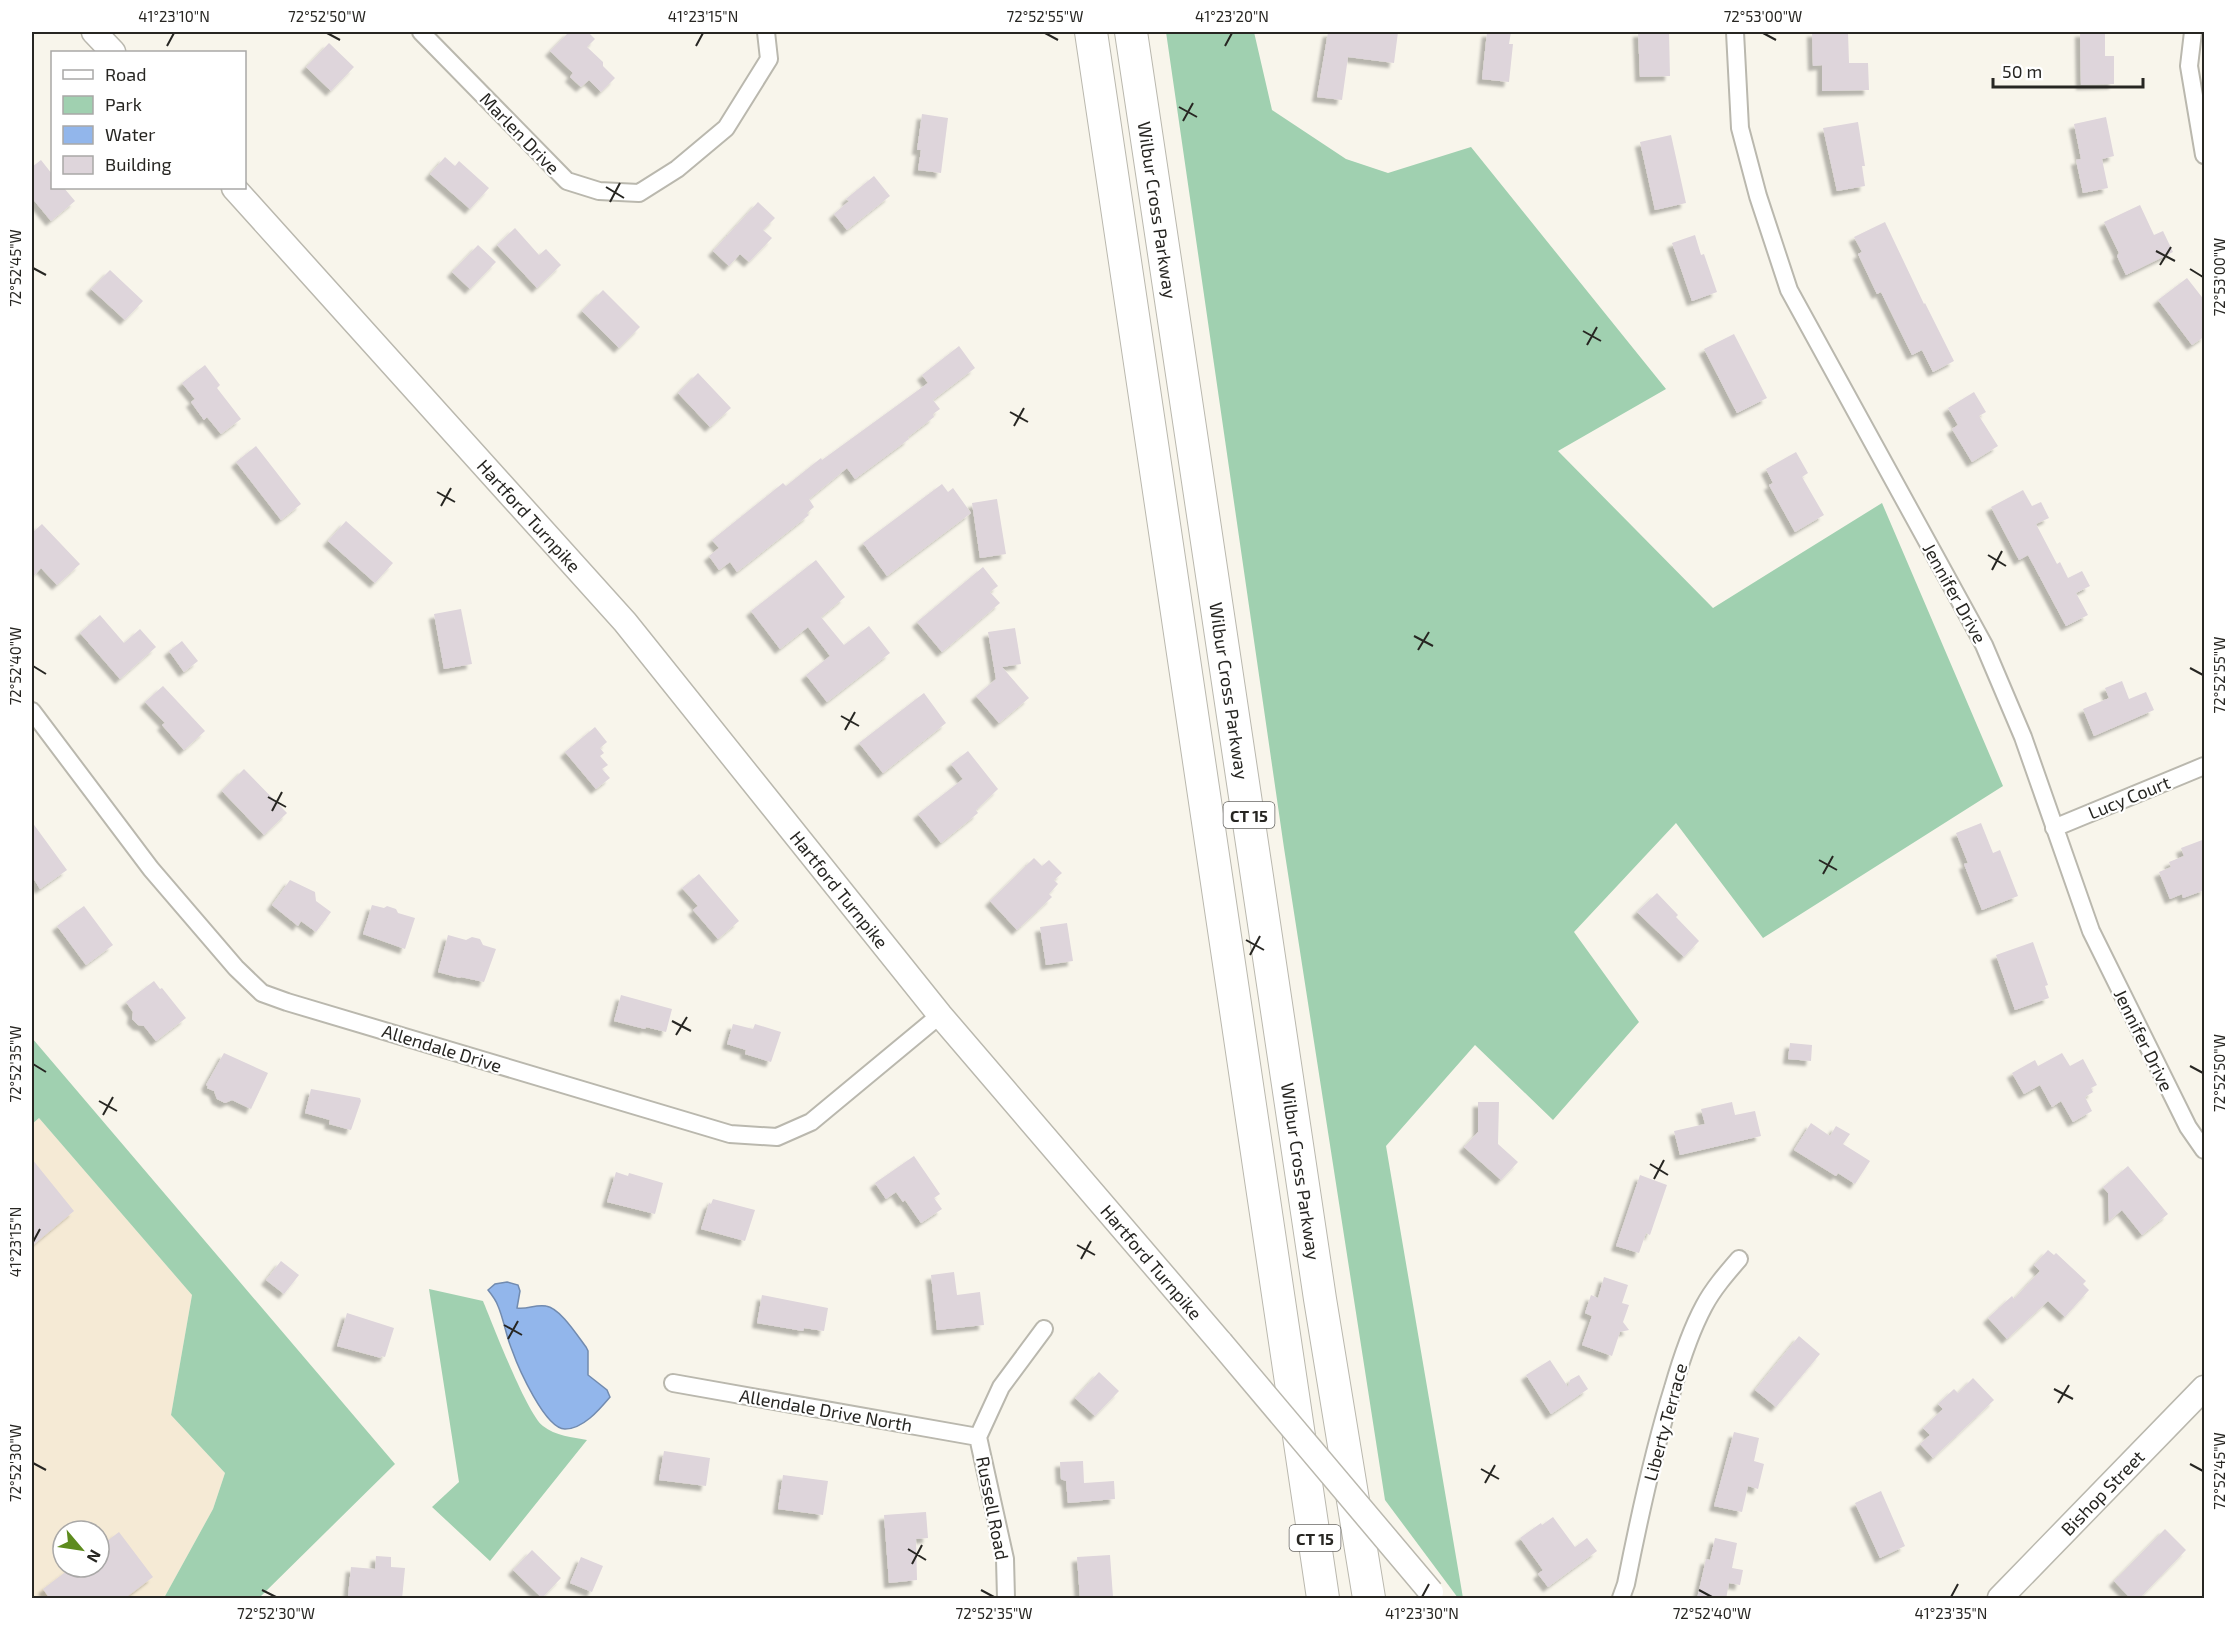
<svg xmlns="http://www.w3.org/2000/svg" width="2236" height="1630" viewBox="0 0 2236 1630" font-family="'Exo 2',sans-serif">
	<defs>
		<filter id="shadow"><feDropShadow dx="-5" dy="5" stdDeviation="1.5" flood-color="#0004"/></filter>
	</defs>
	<rect width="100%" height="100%" fill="#f8f5eb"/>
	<path fill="#f5ead5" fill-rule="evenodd" d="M 39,1118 L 192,1295 L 171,1415 L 225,1473 L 213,1509 L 164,1598 L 32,1598 L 32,1124 ZM 63,1531 L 99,1531 L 99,1567 L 63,1567 Z"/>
	<path fill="#a0d0b0" d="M 1166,32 L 1254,32 L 1272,110 L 1346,159 L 1388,173 L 1471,147 L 1666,389 L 1558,451 L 1713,608 L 1882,503 L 2003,786 L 1763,938 L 1676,823 L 1574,932 L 1639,1022 L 1553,1120 L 1475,1045 L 1386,1146 L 1463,1598 L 1458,1598 L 1385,1500 L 1284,848 Z
		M 32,1038 L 395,1464 L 259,1598 L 164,1598 L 213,1509 L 225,1473 L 171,1415 L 192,1295 L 39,1118 L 32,1124 Z
		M 429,1289 L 483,1301 C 493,1325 527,1414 543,1426 C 555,1436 573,1437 587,1440 L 490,1561 L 432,1507 L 459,1482 Z"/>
	<path fill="#92b6eb" stroke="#728baf" stroke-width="1.5" d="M 507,1282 L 518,1285 L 520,1291 L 517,1308 C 527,1310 535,1304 546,1306 C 560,1308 577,1335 586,1347 L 588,1351 L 588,1375 L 607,1390 L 610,1397 C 599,1410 583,1429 565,1429 C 545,1429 518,1367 512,1350 C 506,1336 504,1320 498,1306 C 496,1300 492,1295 488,1290 L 495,1284 Z"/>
	<path fill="#ded5db" filter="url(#shadow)" d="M 569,32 L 588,32 L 595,39 L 587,47 L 603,62 L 603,66 L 615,78 L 601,92 L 589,80 L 581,87 L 570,77 L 573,73 L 550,51 Z
		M 1328,32 L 1398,32 L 1394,63 L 1348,57 L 1342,100 L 1317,97 Z
		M 1487,32 L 1511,32 L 1509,44 L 1513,44 L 1509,82 L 1482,79 Z
		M 1638,32 L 1669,32 L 1670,76 L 1640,77 Z
		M 1812,32 L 1848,32 L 1849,63 L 1868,63 L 1869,90 L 1822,91 L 1822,65 L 1813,66 Z
		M 2080,32 L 2105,32 L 2105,56 L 2114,56 L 2114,84 L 2081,85 Z
		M 329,43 L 354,67 L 331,91 L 306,67 Z
		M 922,114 L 948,118 L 941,173 L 918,170 L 921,150 L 917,150 Z
		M 2106,117 L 2114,156 L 2102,159 L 2108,188 L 2083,193 L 2076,160 L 2081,159 L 2074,124 Z
		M 1858,122 L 1865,166 L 1862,166 L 1865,186 L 1837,191 L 1823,128 Z
		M 1671,135 L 1686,203 L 1655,210 L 1640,142 Z
		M 445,157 L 455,166 L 459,161 L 489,188 L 470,209 L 430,174 Z
		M 41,160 L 52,174 L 52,188 L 64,188 L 75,201 L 51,221 L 32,198 L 32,167 Z
		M 874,176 L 890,196 L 847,230 L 834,214 L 849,201 L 846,199 Z
		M 758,202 L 775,218 L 763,230 L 772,238 L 749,262 L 740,254 L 729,266 L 713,251 Z
		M 2140,205 L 2154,235 L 2163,231 L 2173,252 L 2126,275 L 2117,256 L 2119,253 L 2104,222 Z
		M 1885,222 L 1924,304 L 1925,303 L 1954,361 L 1933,372 L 1922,350 L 1912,355 L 1881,292 L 1877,294 L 1858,254 L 1862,252 L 1854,237 Z
		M 515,228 L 539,255 L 546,249 L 561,265 L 537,288 L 497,245 Z
		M 1695,235 L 1701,255 L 1704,254 L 1717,292 L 1692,301 L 1672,243 Z
		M 478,245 L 496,262 L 470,289 L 452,272 Z
		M 110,270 L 143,301 L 125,320 L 91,289 Z
		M 2187,278 L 2205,301 L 2205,336 L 2192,345 L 2158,300 Z
		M 603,290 L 640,327 L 619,348 L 582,311 Z
		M 1734,334 L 1767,398 L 1737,413 L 1704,349 Z
		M 959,346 L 975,368 L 933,400 L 940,409 L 933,414 L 934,417 L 908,437 L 909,439 L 855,479 L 847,468 L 809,499 L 814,507 L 807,513 L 809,515 L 737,572 L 730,562 L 719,570 L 709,556 L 719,548 L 712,540 L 783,483 L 786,486 L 821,458 L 822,460 L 928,383 L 922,375 Z
		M 205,365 L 220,385 L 217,388 L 241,419 L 221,434 L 207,417 L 204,420 L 191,402 L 195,399 L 182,383 Z
		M 698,373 L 731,408 L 710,427 L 678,393 Z
		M 1974,392 L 1986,412 L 1979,416 L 1998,446 L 1972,462 L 1952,429 L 1958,425 L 1948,408 Z
		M 256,446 L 301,504 L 281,520 L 236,462 Z
		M 1796,452 L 1808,473 L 1802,477 L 1824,515 L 1795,532 L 1769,485 L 1773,483 L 1766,469 Z
		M 942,484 L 948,492 L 953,488 L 971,513 L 887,576 L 863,543 Z
		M 2023,490 L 2032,506 L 2041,502 L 2049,518 L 2036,524 L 2057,564 L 2060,562 L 2068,578 L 2082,571 L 2090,586 L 2076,593 L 2088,615 L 2066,626 L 2028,555 L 2019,560 L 1991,507 Z
		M 997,499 L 1006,554 L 980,558 L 972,503 Z
		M 346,521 L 393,563 L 375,583 L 328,541 Z
		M 42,524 L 80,564 L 57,585 L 41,568 L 32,578 L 32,533 Z
		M 816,560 L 845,597 L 821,617 L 844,645 L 869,626 L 890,653 L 827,702 L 806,675 L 830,656 L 808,627 L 780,649 L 751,611 Z
		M 983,567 L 998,586 L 990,592 L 1000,603 L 942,652 L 917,622 Z
		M 461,609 L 472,664 L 444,669 L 434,614 Z
		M 100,615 L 124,643 L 140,629 L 156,647 L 120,679 L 80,633 Z
		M 1015,628 L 1021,664 L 1002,667 L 1029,698 L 999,723 L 976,696 L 996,679 L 988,632 Z
		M 182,641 L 198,661 L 184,672 L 169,651 Z
		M 2122,681 L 2129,699 L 2146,692 L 2154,710 L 2094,736 L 2083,709 L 2109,698 L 2105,688 Z
		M 163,686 L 205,731 L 184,750 L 162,725 L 165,723 L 145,702 Z
		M 924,693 L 946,723 L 883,773 L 859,743 Z
		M 595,727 L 607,742 L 600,748 L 604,753 L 600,756 L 608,765 L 602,769 L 610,778 L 596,789 L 565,752 Z
		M 968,751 L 998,789 L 976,810 L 978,813 L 941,843 L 918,814 L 963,779 L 951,764 Z
		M 244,769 L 287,813 L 264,835 L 222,791 Z
		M 32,822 L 67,870 L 40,889 L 32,876 Z
		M 1981,823 L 1993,853 L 2000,850 L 2018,896 L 1982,910 L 1964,864 L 1968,863 L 1956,833 Z
		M 2205,839 L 2205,890 L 2183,898 L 2182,894 L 2170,899 L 2159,872 L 2171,867 L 2169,862 L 2184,856 L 2181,848 Z
		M 1034,858 L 1042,866 L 1049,860 L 1062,873 L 1054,880 L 1058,884 L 1049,894 L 1052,897 L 1017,930 L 990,901 Z
		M 699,874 L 739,921 L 718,939 L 693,910 L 698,906 L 682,888 Z
		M 290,880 L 315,892 L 316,901 L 331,912 L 316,932 L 301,921 L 298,926 L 272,905 Z
		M 1657,893 L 1678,915 L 1676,917 L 1699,941 L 1684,957 L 1637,912 Z
		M 372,905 L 384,908 L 387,906 L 396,909 L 398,913 L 415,918 L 405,949 L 363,934 Z
		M 84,906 L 113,945 L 86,965 L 57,926 Z
		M 1067,923 L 1073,961 L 1046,965 L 1040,927 Z
		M 448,935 L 466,940 L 472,937 L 480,939 L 483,945 L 496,949 L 484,982 L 461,977 L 460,978 L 438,972 Z
		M 2033,942 L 2048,985 L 2045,986 L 2049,998 L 2015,1010 L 1996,955 Z
		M 154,981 L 160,989 L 162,988 L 186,1018 L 156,1041 L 144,1026 L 138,1025 L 132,1019 L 133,1012 L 126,1002 Z
		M 621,995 L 672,1009 L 666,1032 L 646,1027 L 645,1029 L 614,1021 Z
		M 733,1024 L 753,1029 L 755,1024 L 781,1032 L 771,1062 L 745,1054 L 746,1050 L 727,1044 Z
		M 1790,1043 L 1812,1045 L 1811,1061 L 1788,1059 Z
		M 224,1053 L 268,1073 L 251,1109 L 232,1100 L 225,1103 L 217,1099 L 214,1091 L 207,1088 L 208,1086 L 206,1085 Z
		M 2062,1053 L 2070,1066 L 2083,1059 L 2097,1085 L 2091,1088 L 2093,1092 L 2085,1097 L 2092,1111 L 2073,1122 L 2061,1101 L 2052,1107 L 2040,1085 L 2024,1094 L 2012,1073 L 2035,1060 L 2038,1066 Z
		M 311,1089 L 360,1098 L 361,1101 L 351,1130 L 329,1124 L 330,1120 L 305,1113 Z
		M 1478,1102 L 1499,1102 L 1498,1144 L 1518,1162 L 1501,1180 L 1464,1147 L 1478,1132 Z
		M 1732,1102 L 1735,1115 L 1755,1111 L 1761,1136 L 1680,1155 L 1674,1131 L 1705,1124 L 1701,1109 Z
		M 1811,1123 L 1830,1136 L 1836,1126 L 1850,1134 L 1843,1144 L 1870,1161 L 1855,1184 L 1838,1173 L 1836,1176 L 1794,1150 Z
		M 914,1156 L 940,1194 L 934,1198 L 942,1209 L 921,1223 L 905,1200 L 903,1202 L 896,1192 L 886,1199 L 875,1183 Z
		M 32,1159 L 74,1211 L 32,1246 Z
		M 2128,1166 L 2168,1214 L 2142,1235 L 2122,1210 L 2109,1221 L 2108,1193 L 2103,1187 Z
		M 616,1172 L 628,1176 L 629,1173 L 663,1183 L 655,1214 L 607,1202 Z
		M 1640,1175 L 1667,1185 L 1650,1235 L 1646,1233 L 1639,1253 L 1616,1246 Z
		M 713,1199 L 755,1210 L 745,1241 L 701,1229 L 709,1203 L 711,1204 Z
		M 2048,1250 L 2054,1255 L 2056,1253 L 2086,1281 L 2083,1284 L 2089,1290 L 2065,1317 L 2048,1301 L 2007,1339 L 1988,1318 L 2012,1296 L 2014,1299 L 2040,1271 L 2034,1265 Z
		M 281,1261 L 299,1275 L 284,1294 L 266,1280 Z
		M 954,1272 L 957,1295 L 980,1292 L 984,1325 L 937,1330 L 931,1275 Z
		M 1604,1277 L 1628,1285 L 1622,1303 L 1629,1305 L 1623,1322 L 1629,1330 L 1620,1332 L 1612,1356 L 1582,1345 L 1592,1316 L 1585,1313 L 1591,1295 L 1598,1298 Z
		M 762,1295 L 828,1308 L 824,1331 L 804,1328 L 803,1331 L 757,1323 Z
		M 347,1313 L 394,1328 L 385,1357 L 381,1356 L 381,1358 L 337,1346 Z
		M 1799,1336 L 1820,1354 L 1776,1407 L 1755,1390 Z
		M 1550,1360 L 1568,1387 L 1570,1380 L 1579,1375 L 1588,1389 L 1551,1414 L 1526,1375 Z
		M 1099,1372 L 1119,1391 L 1095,1416 L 1075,1398 Z
		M 1973,1378 L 1994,1400 L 1933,1458 L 1920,1444 L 1930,1435 L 1923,1428 L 1943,1409 L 1938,1404 L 1954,1389 L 1958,1393 Z
		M 1734,1432 L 1759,1438 L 1754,1461 L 1764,1464 L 1758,1489 L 1748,1486 L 1742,1512 L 1714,1506 Z
		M 664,1451 L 710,1458 L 706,1486 L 659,1480 Z
		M 1083,1461 L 1084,1483 L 1114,1481 L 1115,1499 L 1068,1503 L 1066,1481 L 1061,1479 L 1060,1462 Z
		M 783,1475 L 828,1481 L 823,1515 L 778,1509 Z
		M 1881,1491 L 1905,1546 L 1880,1558 L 1855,1503 Z
		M 926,1512 L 928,1538 L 916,1539 L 917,1580 L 889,1583 L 884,1515 Z
		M 1553,1517 L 1575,1547 L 1587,1538 L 1597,1551 L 1548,1587 L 1538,1574 L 1543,1570 L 1520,1538 L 1541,1523 L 1542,1525 Z
		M 2165,1529 L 2186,1550 L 2139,1599 L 2131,1599 L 2114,1581 Z
		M 119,1532 L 153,1577 L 124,1599 L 50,1599 L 43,1589 L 72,1567 L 99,1567 L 99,1547 Z
		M 1715,1538 L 1737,1543 L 1732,1568 L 1743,1570 L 1740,1585 L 1729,1583 L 1726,1599 L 1697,1599 L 1706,1559 L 1710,1560 Z
		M 532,1550 L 561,1578 L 542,1598 L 513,1570 Z
		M 1110,1555 L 1113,1597 L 1080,1599 L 1077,1557 Z
		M 376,1556 L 391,1557 L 391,1567 L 405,1568 L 402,1599 L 348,1596 L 351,1567 L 375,1569 Z
		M 581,1557 L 603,1566 L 592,1592 L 570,1583 Z"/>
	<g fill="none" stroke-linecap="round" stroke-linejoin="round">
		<defs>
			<path id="minor" d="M 421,32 L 567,181 L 599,191 L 639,193 L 677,169 L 726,128 L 769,59 L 766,32
				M 1735,32 L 1740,128 L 1758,196 L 1789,290 L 1984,645 L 2023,737 L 2091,931 L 2188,1127 L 2204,1150
				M 2193,32 L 2189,66 L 2204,155
				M 32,711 L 151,869 L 236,968 L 262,993 L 287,1002 L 730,1134 L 777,1137 L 811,1122 L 940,1015
				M 2054,828 L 2204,766
				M 673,1383 L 978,1437
				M 1006,1598 L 1005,1559 L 978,1437 L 1001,1387 L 1044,1329
				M 1621,1598 L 1626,1584 C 1639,1518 1653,1452 1673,1388 C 1681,1360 1690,1332 1704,1306 C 1713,1289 1726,1274 1739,1259"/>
			<g id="secondary">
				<path d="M 94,32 L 113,52"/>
				<path id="s1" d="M 234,188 L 625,622 L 940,1015 L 1221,1343"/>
				<path id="s2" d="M 2000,1598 L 2204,1388"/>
			</g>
			<g id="motorway">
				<path d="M 1091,32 L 1323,1598"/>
				<path id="s3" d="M 1131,32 L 1320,1299 L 1369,1598"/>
			</g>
		</defs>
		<use href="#minor" stroke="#bab8ae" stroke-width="20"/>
		<use href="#secondary" stroke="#bab8ae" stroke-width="27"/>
		<use href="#motorway" stroke="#bab8ae" stroke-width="34"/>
		<use href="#minor" stroke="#fff" stroke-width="16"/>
		<use href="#secondary" stroke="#fff" stroke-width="24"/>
		<use href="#motorway" stroke="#fff" stroke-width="32"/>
		<defs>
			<path id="secondary-bridge" d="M 1221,1343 L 1431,1592"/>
		</defs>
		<use href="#secondary-bridge" stroke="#bab8ae" stroke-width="27" stroke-linecap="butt"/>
		<use href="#secondary-bridge" stroke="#fff" stroke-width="24"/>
	</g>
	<path fill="none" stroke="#272622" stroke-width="2" d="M 327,33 L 340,40M 1045,33 L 1058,40M 1763,33 L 1776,40M 167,46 L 174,33M 696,46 L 703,33M 1225,46 L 1232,33M 1179,107 L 1197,117M 1183,121 L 1193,103M 606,187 L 624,198M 610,202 L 620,183M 2156,251 L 2175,261M 2160,265 L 2171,247M 33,268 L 46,275M 2190,269 L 2203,277M 1583,331 L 1601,341M 1587,345 L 1597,327M 1010,412 L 1028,422M 1014,426 L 1024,408M 437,492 L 455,502M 441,506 L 451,488M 1988,555 L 2006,566M 1992,570 L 2002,551M 1414,636 L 1433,646M 1418,650 L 1429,632M 33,666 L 46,674M 2190,668 L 2203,675M 841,716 L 859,726M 845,730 L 855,712M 268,797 L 286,807M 272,811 L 282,792M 1819,860 L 1837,870M 1823,874 L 1833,856M 1246,940 L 1264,950M 1250,955 L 1260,936M 672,1021 L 691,1031M 676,1035 L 687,1017M 33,1064 L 46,1072M 2190,1066 L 2203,1073M 99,1101 L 117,1111M 103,1115 L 113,1097M 1650,1164 L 1668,1175M 1654,1179 L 1664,1160M 33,1242 L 40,1229M 1077,1245 L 1095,1255M 1081,1259 L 1091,1241M 504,1325 L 522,1335M 508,1339 L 518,1321M 2054,1389 L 2073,1399M 2058,1403 L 2069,1385M 33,1463 L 46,1470M 2190,1464 L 2203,1471M 1481,1469 L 1499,1479M 1485,1483 L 1495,1465M 908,1549 L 926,1560M 912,1564 L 922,1545M 262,1590 L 276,1597M 981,1590 L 994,1597M 1699,1590 L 1712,1597M 1422,1597 L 1429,1584M 1951,1597 L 1958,1584"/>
	<g text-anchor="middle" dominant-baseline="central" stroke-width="4.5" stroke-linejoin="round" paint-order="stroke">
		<g fill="#fff" stroke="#686764" stroke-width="1.5">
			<rect x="1223.5" y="802" width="51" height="26" rx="4.5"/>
			<rect x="1289.5" y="1525" width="51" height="26" rx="4.5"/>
		</g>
		<g font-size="16" font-weight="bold" fill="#272622">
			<text x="1249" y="815">CT 15</text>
			<text x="1315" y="1538">CT 15</text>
		</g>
		<g font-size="18" fill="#272622" stroke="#fff">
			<text transform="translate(520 133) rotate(46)">Marlen Drive</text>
			<text stroke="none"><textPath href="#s3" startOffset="180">Wilbur Cross Parkway</textPath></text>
			<text stroke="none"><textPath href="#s1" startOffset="441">Hartford Turnpike</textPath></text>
			<text transform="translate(1955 593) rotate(61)">Jennifer Drive</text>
			<text stroke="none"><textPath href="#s3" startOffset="666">Wilbur Cross Parkway</textPath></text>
			<text transform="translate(2129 797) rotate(-22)">Lucy Court</text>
			<text stroke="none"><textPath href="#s1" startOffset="927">Hartford Turnpike</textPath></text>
			<text transform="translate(2144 1040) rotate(64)">Jennifer Drive</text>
			<text transform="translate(442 1048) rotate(17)">Allendale Drive</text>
			<text stroke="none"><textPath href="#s3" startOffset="1152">Wilbur Cross Parkway</textPath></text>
			<text stroke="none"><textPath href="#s1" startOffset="1413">Hartford Turnpike</textPath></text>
			<text transform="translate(826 1410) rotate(10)">Allendale Drive North</text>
			<text transform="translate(1665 1422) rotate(-75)">Liberty Terrace</text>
			<text stroke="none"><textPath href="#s2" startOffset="147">Bishop Street</textPath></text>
			<text transform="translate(993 1508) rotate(79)">Russell Road</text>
		</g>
	</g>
	<rect width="2236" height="1630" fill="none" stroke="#ffffff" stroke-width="66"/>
	<rect x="51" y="51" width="195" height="138" fill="#ffffff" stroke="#a9a8a7" stroke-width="1.5"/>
	<rect x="63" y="70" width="30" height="9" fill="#ffffff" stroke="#a9a8a7" stroke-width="1.5"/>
	<text x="105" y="81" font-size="18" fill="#272622">Road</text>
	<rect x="63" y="96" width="30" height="18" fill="#a0d0b0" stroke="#a9a8a7" stroke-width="1.5"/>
	<text x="105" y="111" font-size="18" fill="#272622">Park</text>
	<rect x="63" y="126" width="30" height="18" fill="#92b6eb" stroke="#a9a8a7" stroke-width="1.5"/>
	<text x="105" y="141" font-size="18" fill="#272622">Water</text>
	<rect x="63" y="156" width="30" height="18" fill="#ded5db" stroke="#a9a8a7" stroke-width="1.5"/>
	<text x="105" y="171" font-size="18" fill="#272622">Building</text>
	<g transform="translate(81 1549) rotate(119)"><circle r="28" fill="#ffffff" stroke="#a9a8a7" stroke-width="1.5"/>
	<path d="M0-4.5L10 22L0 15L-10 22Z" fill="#5d8b1e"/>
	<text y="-9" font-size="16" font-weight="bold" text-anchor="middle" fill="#272622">N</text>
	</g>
	<path d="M1993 78v9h150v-9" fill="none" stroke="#272622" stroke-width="3"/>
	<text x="2002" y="78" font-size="18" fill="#272622" stroke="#ffffff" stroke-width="4.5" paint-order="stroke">50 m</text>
	<rect x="33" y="33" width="2170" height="1564" fill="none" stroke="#272622" stroke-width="2"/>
	<g font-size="15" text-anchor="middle" fill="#272622">
		<text x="174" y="22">41°23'10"N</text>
		<text x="327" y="22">72°52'50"W</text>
		<text x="703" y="22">41°23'15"N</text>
		<text x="1045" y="22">72°52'55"W</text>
		<text x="1232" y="22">41°23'20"N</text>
		<text x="1763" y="22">72°53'00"W</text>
		<text transform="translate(16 268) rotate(-90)" y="5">72°52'45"W</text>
		<text transform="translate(2220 277) rotate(-90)" y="5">72°53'00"W</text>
		<text transform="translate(16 666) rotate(-90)" y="5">72°52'40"W</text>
		<text transform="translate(2220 675) rotate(-90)" y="5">72°52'55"W</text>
		<text transform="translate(16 1064) rotate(-90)" y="5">72°52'35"W</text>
		<text transform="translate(2220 1073) rotate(-90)" y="5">72°52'50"W</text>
		<text transform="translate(16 1242) rotate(-90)" y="5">41°23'15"N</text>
		<text transform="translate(16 1463) rotate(-90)" y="5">72°52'30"W</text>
		<text transform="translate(2220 1471) rotate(-90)" y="5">72°52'45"W</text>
		<text x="276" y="1619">72°52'30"W</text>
		<text x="994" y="1619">72°52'35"W</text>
		<text x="1422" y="1619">41°23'30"N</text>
		<text x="1712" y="1619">72°52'40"W</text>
		<text x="1951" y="1619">41°23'35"N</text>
	</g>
</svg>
